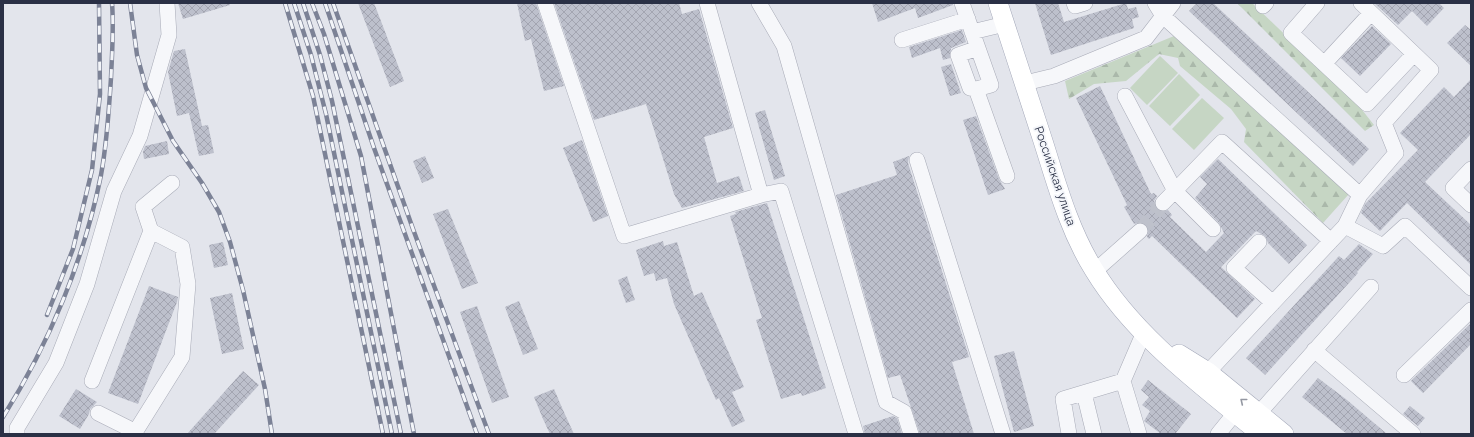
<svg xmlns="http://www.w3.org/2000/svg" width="1474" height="437" viewBox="0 0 1474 437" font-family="Raleway,sans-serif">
	<defs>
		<pattern id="forest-firs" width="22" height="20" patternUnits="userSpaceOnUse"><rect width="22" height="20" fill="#c6d6c4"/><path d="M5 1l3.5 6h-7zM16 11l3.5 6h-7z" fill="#aab8aa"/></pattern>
		<pattern id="building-cross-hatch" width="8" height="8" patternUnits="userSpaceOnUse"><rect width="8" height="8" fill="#bdc0cc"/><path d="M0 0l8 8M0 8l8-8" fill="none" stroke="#a3a5b1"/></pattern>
	</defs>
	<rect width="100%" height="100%" fill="#e3e5ec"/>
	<path fill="url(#forest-firs)" d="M 1237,3 L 1252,3 L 1359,106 L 1374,125 L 1365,131 Z
		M 1174,36 L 1349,194 L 1323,223 L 1244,142 L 1246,129 L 1231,109 L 1180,66 L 1178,58 L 1159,54 L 1126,81 L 1094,84 L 1069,99 L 1065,81 Z"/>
	<path fill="#c6d6c4" d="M 1160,56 L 1178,73 L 1147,105 L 1130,88 Z
		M 1179,74 L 1200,95 L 1170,126 L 1149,106 Z
		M 1202,98 L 1224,118 L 1194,150 L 1172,129 Z"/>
	<path fill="url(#building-cross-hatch)" d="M 178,3 L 229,3 L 230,5 L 183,19 Z
		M 358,3 L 374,3 L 404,81 L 390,87 Z
		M 517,3 L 536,3 L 564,86 L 544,91 L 531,39 L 525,41 Z
		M 554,3 L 679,3 L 682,14 L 699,9 L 733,128 L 704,137 L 717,183 L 739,176 L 744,191 L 682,208 L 674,194 L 646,104 L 594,120 Z
		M 872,3 L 953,3 L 953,5 L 918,18 L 915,8 L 878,22 Z
		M 1035,3 L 1058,3 L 1064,22 L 1126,3 L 1128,9 L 1136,7 L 1139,17 L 1132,19 L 1134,28 L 1051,55 Z
		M 1197,3 L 1213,3 L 1369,149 L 1353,166 L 1189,11 Z
		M 1374,3 L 1439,3 L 1444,8 L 1427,26 L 1412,11 L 1398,25 Z
		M 1465,25 L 1471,30 L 1471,66 L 1447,43 Z
		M 1372,26 L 1391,44 L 1360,76 L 1341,58 Z
		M 962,30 L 966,42 L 951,48 L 950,58 L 943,60 L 940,48 L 912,58 L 909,47 Z
		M 185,49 L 202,126 L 208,125 L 214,153 L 199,156 L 189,113 L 177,116 L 168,72 L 174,51 Z
		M 951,64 L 961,93 L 950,96 L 941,67 Z
		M 1471,79 L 1471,134 L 1425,182 L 1471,225 L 1471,265 L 1407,203 L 1380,231 L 1361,213 L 1365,204 L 1418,150 L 1400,133 L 1444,87 L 1454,97 Z
		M 1100,86 L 1151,194 L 1154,193 L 1157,196 L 1154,201 L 1156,209 L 1161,212 L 1168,210 L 1172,215 L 1170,217 L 1206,252 L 1224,233 L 1219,223 L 1195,198 L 1207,184 L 1200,177 L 1218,159 L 1307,245 L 1289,264 L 1268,243 L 1265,236 L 1256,231 L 1221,267 L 1255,299 L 1237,318 L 1152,236 L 1149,239 L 1147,237 L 1149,230 L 1146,225 L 1139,222 L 1134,224 L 1124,207 L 1127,205 L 1076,98 Z
		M 765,110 L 785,176 L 774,180 L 755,113 Z
		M 976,116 L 999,179 L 1005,189 L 988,195 L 963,120 Z
		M 582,140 L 608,216 L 593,222 L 563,148 Z
		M 167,141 L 169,154 L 144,159 L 143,152 L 145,146 Z
		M 425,156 L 434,178 L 422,183 L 413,161 Z
		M 909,156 L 908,163 L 969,357 L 952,362 L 974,434 L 920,434 L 900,375 L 888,378 L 836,195 L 897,175 L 893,162 Z
		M 767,203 L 826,388 L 802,396 L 801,393 L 781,399 L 756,320 L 762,318 L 730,216 L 736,214 L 735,212 Z
		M 448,209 L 478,283 L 462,289 L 433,214 Z
		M 663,241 L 664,246 L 677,242 L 694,296 L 702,292 L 744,387 L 732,392 L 745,421 L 732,427 L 719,398 L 716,400 L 674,304 L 667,278 L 656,281 L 654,273 L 644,276 L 636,250 Z
		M 223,242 L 228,265 L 214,268 L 209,245 Z
		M 1359,244 L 1373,254 L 1357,272 L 1358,273 L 1265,375 L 1246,358 L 1339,256 L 1344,260 Z
		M 627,276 L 635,300 L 626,303 L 618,280 Z
		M 149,286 L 178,297 L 177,302 L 138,404 L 108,393 Z
		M 232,293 L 244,349 L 222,354 L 210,298 Z
		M 519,301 L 538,349 L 523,355 L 505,307 Z
		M 477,306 L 509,397 L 492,403 L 460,312 Z
		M 1471,323 L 1471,344 L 1423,393 L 1411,381 Z
		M 1014,351 L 1034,426 L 1014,432 L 994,356 Z
		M 243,371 L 259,385 L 214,434 L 187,434 Z
		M 1318,378 L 1347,400 L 1387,434 L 1347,434 L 1302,397 Z
		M 1148,380 L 1191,414 L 1175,434 L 1161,434 L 1144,421 L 1150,411 L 1142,405 L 1149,397 L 1141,390 Z
		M 76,389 L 97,402 L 90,409 L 89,414 L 80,429 L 59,416 Z
		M 554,389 L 563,410 L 574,434 L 550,434 L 543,419 L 534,397 Z
		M 1410,406 L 1425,418 L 1418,426 L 1403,414 Z
		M 893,416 L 897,418 L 902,434 L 865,434 L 863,426 Z"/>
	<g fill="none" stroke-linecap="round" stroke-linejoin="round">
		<path stroke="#bec1cb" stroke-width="15" stroke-dasharray="15 8" stroke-linecap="butt" d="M 1140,231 L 1163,203"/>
		<defs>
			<path id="minor" d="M 545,3 L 624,236 L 761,195
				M 707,3 L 761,195 L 781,191 L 856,434
				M 759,3 L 784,46 L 886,402 L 904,412 L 911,434
				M 962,3 L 991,85 L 976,89 L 1007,176
				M 1074,3 L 1075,6 L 1085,3
				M 1155,3 L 1163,16 L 1360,195
				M 1317,3 L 1291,33 L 1367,104 L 1414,54
				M 1263,6 L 1266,3
				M 972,32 L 1005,24
				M 902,40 L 968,19
				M 1324,64 L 1371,13
				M 1025,83 L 1054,76 L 1146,38 L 1173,3
				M 976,89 L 970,88 L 958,55 L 978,48
				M 1125,96 L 1175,191 L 1213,229
				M 917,160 L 1003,434
				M 1471,169 L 1453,188 L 1471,205
				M 1163,203 L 1222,142 L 1331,241
				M 1345,226 L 1383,246 L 1405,226 L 1471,288
				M 1259,242 L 1234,268 L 1273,303
				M 1095,271 L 1140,231
				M 1314,350 L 1413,434
				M 1208,372 L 1345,226 L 1360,195 L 1396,153 L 1384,123 L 1431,70 L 1361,3
				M 1404,375 L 1471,310
				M 92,381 L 151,231
				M 1084,393 L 1094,434
				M 98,413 L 136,432
				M 1259,413 L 1371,287
				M 17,434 L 17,428 L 56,363 L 87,284 L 114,191 L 140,136 L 169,35 L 167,3
				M 134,434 L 182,357 L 188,284 L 182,247 L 151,231 L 143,207 L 172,183
				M 1069,434 L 1063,399 L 1123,381
				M 1139,434 L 1123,381 L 1144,332
				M 1218,434 L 1235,413"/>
			<path id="major" d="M 998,3 C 1013,49 1028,95 1043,141 C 1057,185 1069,230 1094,270 C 1134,336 1201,385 1261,434
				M 1179,354 L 1208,372 L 1284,434"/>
		</defs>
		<use href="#minor" stroke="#a8abb7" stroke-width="16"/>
		<use href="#major" stroke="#a2a7b8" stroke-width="20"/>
		<use href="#minor" stroke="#f6f7fa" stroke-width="15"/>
		<use href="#major" stroke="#fff" stroke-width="19"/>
		<defs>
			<path id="rail" d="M 130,3 L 137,55 L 146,88 L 173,141 L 202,183 L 219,212 L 230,242 L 243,290 L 265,389 L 272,434
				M 285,3 L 313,96 L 383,434
				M 294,3 L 311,55 L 326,114 L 392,434
				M 303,3 L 320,55 L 332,101 L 401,434
				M 312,3 L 324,34 L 361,156 L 414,434
				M 325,3 L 374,148 L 477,434
				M 333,3 L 413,229 L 489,434
				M 47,315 L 73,249 L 92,170 L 100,94 L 99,3
				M 3,417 C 49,344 84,260 101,175 C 107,143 109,110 111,78 C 112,53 114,28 112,3"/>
		</defs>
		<use href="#rail" stroke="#7c8296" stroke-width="4.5"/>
		<use href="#rail" stroke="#f3f5f9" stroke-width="3" stroke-dasharray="9" stroke-linecap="butt"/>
	</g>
	<defs><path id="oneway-chevron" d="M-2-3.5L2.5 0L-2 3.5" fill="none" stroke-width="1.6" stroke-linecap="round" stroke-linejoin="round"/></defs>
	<use stroke="#9498a2" href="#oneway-chevron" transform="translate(1243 401) rotate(-141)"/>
	<g text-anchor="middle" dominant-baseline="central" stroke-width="3.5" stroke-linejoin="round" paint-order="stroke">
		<g font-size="12" fill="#2a3045" stroke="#f3f5f9">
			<text transform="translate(1055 176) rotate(71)">Российская улица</text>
		</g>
	</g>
	<rect width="1474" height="437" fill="none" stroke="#2a3045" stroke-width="8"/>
</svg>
